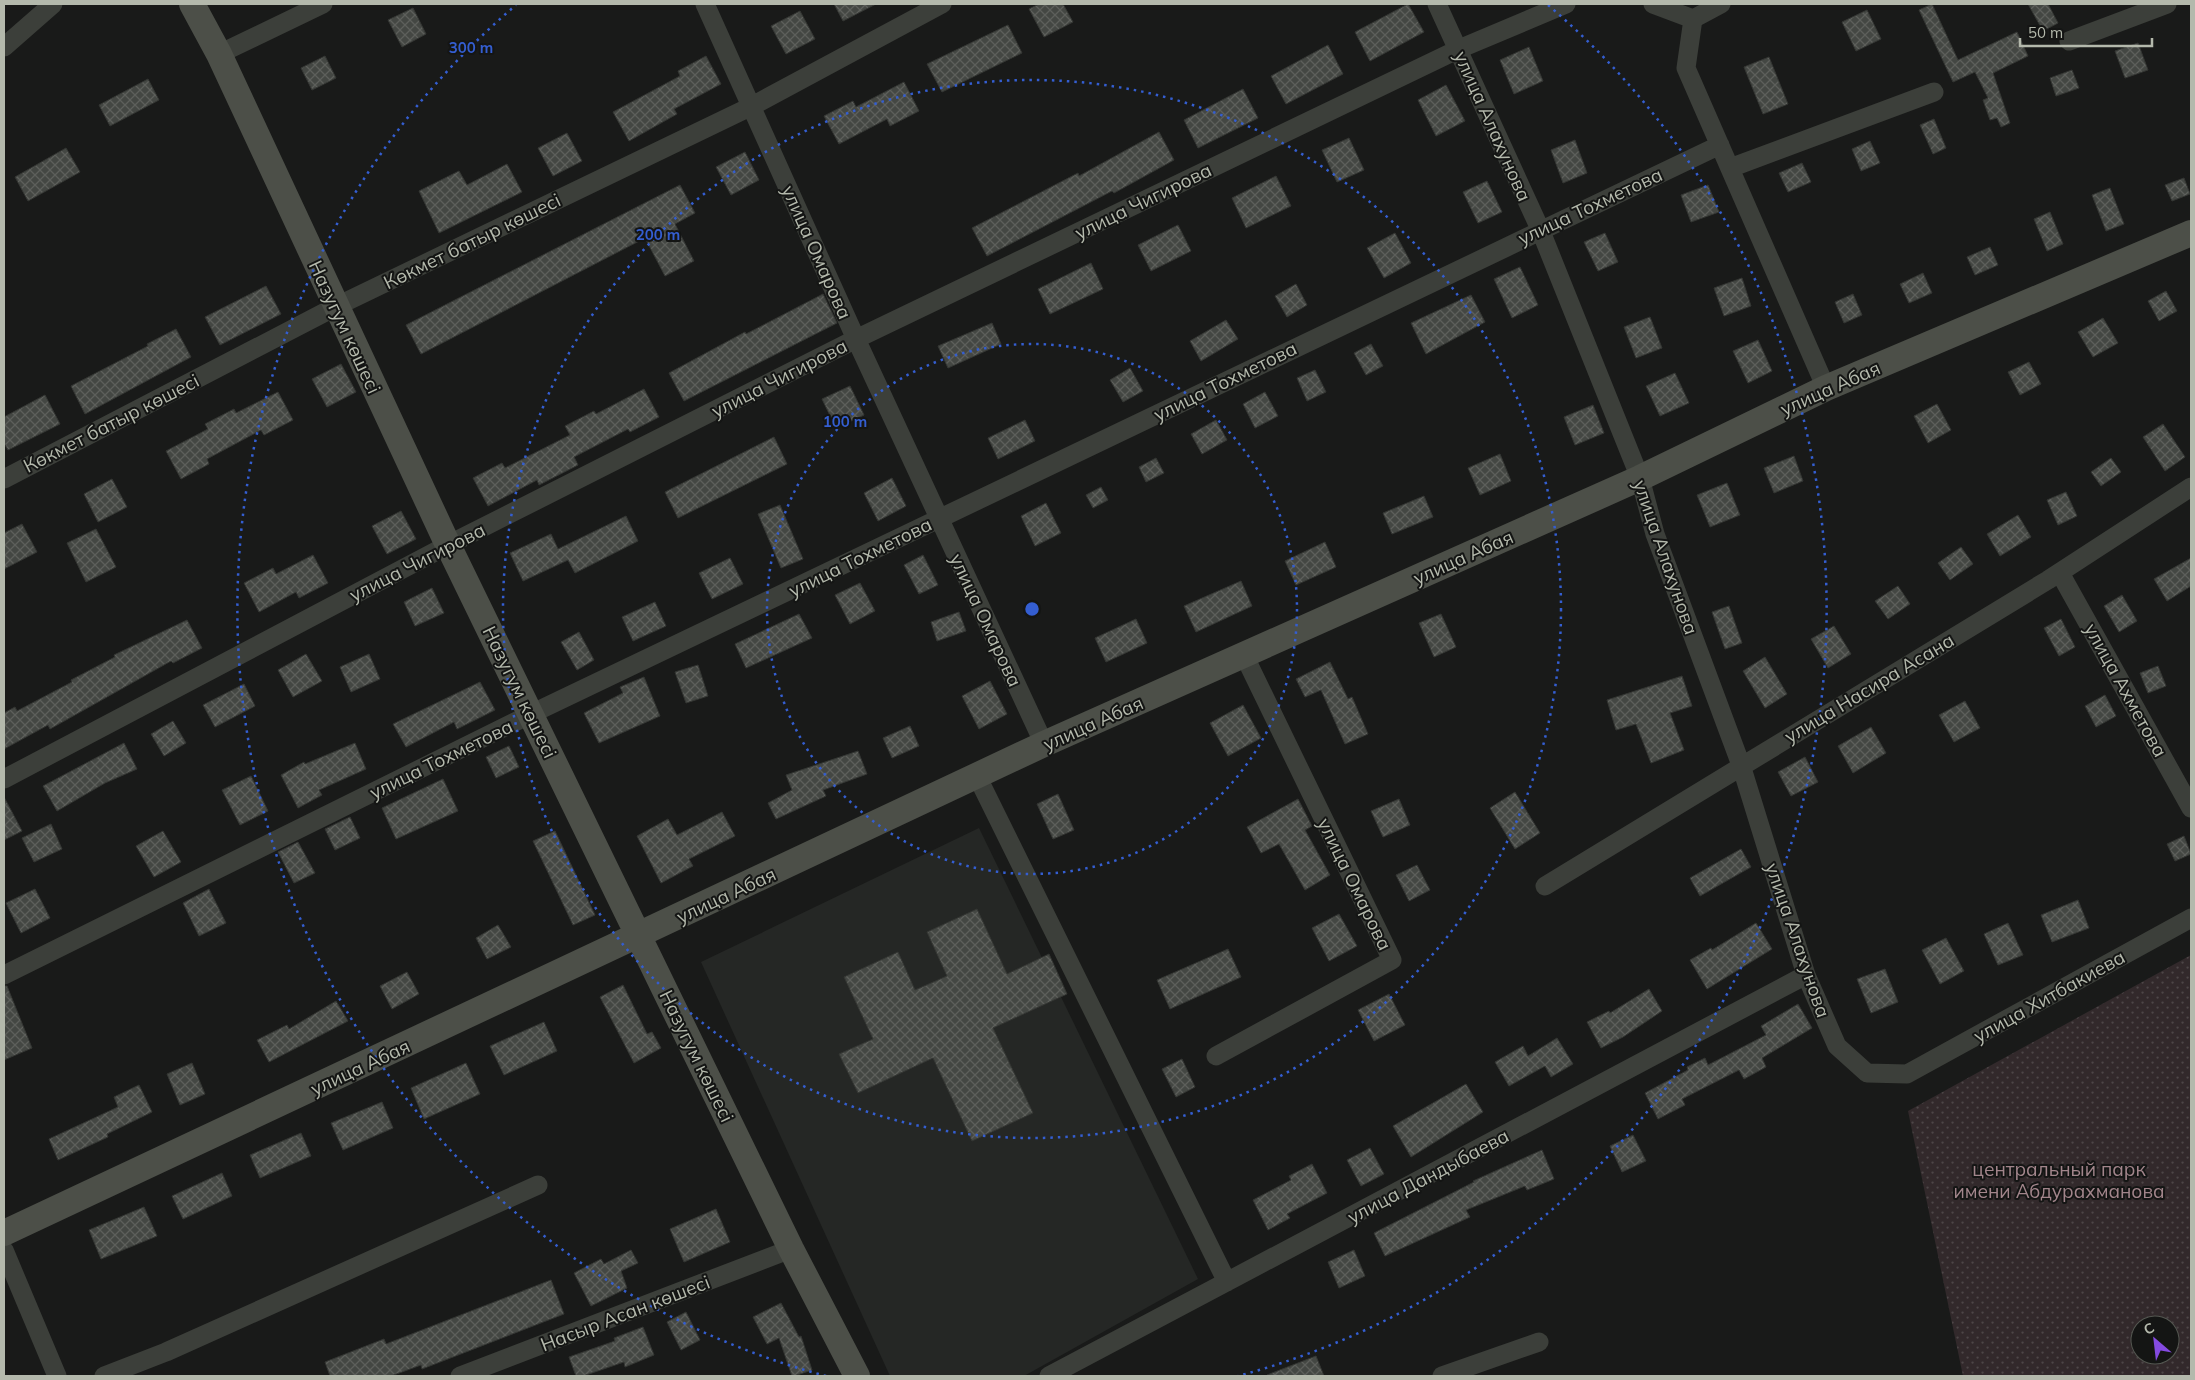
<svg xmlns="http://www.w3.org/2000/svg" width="2195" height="1380" viewBox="0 0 2195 1380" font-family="Mulish,sans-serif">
	<defs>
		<pattern id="park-dots" width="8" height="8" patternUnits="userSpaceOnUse" patternTransform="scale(1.25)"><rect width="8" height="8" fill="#32292b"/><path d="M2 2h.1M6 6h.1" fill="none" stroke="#4d4647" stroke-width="1.8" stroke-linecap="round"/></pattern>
		<pattern id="building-cross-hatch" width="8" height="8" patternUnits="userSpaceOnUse" patternTransform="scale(1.25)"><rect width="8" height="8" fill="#444743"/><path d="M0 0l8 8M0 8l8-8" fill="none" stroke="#5d5f5b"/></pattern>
	</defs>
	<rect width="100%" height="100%" fill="#191a19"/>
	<path fill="#252725" d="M 979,828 L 1198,1279 L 1024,1376 L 890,1376 L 701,962 Z"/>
	<path fill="url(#park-dots)" fill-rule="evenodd" d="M 2191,955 L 2191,1376 L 1963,1376 L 1908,1111 ZM 2140,1325 L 2170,1325 L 2170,1355 L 2140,1355 Z"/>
	<path fill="url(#building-cross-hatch)" stroke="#343633" d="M 834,4 L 876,4 L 843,21 Z
		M 1039,4 L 1063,4 L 1073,22 L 1044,37 L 1029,9 Z
		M 1408,4 L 1424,32 L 1370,61 L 1355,32 Z
		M 1932,4 L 1958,60 L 2017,32 L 2028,56 L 1993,73 L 2010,123 L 2001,127 L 1997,118 L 1990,120 L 1983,100 L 1988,98 L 1975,72 L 1953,82 L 1919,10 Z
		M 2028,4 L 2048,4 L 2058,23 L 2043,31 Z
		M 413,8 L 426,34 L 402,47 L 388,20 Z
		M 1867,10 L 1881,39 L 1856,51 L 1842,22 Z
		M 800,11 L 815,39 L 786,54 L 771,26 Z
		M 1008,25 L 1022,53 L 942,92 L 927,64 Z
		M 2138,43 L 2148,70 L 2125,78 L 2115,51 Z
		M 1328,45 L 1343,74 L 1286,104 L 1271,76 Z
		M 1529,47 L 1543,81 L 1514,94 L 1500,60 Z
		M 325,56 L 336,78 L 312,90 L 301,68 Z
		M 706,56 L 721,84 L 674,109 L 677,114 L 629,141 L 613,112 L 680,76 L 678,71 Z
		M 1769,57 L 1788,104 L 1763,114 L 1744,67 Z
		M 2072,70 L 2079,88 L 2056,96 L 2050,78 Z
		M 148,79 L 159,100 L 110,126 L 99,105 Z
		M 904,82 L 919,111 L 890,126 L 887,119 L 839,144 L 824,116 L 853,101 L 856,107 Z
		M 1446,85 L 1465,121 L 1436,136 L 1418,100 Z
		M 1243,89 L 1258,118 L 1198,148 L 1184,120 Z
		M 1934,119 L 1946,148 L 1933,154 L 1920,125 Z
		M 1159,132 L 1174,160 L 1114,193 L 1112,191 L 987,256 L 972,228 L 1078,173 L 1079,176 Z
		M 567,133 L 582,161 L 553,176 L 538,148 Z
		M 1349,138 L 1364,170 L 1337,182 L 1322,150 Z
		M 1575,140 L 1587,173 L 1563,183 L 1551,150 Z
		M 1870,141 L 1880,163 L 1861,171 L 1852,149 Z
		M 66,148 L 80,172 L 28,201 L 15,177 Z
		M 745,152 L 759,180 L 731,195 L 716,167 Z
		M 1802,163 L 1811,182 L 1788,192 L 1779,173 Z
		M 507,164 L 522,192 L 439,233 L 419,191 L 459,171 L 467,185 Z
		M 1276,176 L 1291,206 L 1246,228 L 1232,198 Z
		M 2184,178 L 2190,194 L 2172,201 L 2165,185 Z
		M 1487,181 L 1502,212 L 1478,223 L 1463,192 Z
		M 680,185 L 695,213 L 675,224 L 694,261 L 665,276 L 645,238 L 421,354 L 406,325 Z
		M 1708,185 L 1719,212 L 1691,222 L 1681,195 Z
		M 2110,188 L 2124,224 L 2106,231 L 2092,195 Z
		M 2050,212 L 2063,244 L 2047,251 L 2034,219 Z
		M 1178,225 L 1191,251 L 1151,271 L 1138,245 Z
		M 1395,233 L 1411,263 L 1384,278 L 1367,248 Z
		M 1605,233 L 1618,262 L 1598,271 L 1584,242 Z
		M 1990,247 L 1998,265 L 1975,275 L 1967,257 Z
		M 1091,263 L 1103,289 L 1050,314 L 1038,289 Z
		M 1520,267 L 1538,305 L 1512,318 L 1494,279 Z
		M 1923,273 L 1932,293 L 1909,303 L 1900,284 Z
		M 1742,278 L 1751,306 L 1724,316 L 1714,288 Z
		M 1296,284 L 1307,305 L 1287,317 L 1275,296 Z
		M 266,286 L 281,314 L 220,345 L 205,317 Z
		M 2166,291 L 2177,311 L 2159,321 L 2148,301 Z
		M 823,294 L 837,323 L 684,401 L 669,373 L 745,332 L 746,334 Z
		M 1853,294 L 1862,315 L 1844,323 L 1835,302 Z
		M 1471,295 L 1485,322 L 1426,354 L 1411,323 Z
		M 1650,317 L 1662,348 L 1636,358 L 1624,327 Z
		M 2103,318 L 2118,343 L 2093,357 L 2078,332 Z
		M 1226,320 L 1238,339 L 1201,361 L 1190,341 Z
		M 992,323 L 1001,344 L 948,368 L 938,346 Z
		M 176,329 L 191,357 L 85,414 L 71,386 L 148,346 L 147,344 Z
		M 1758,340 L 1772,371 L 1748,383 L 1733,351 Z
		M 1371,344 L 1383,366 L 1366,375 L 1354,353 Z
		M 2029,362 L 2041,384 L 2020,395 L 2008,372 Z
		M 341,364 L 356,392 L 327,407 L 312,379 Z
		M 1130,368 L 1143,391 L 1123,402 L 1110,380 Z
		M 1315,370 L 1326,392 L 1307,401 L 1297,378 Z
		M 1675,373 L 1689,403 L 1660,416 L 1646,386 Z
		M 850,386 L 864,415 L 836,428 L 822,399 Z
		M 644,389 L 659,417 L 630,432 L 628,429 L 574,457 L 578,465 L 539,485 L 537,480 L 488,506 L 473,478 L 502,463 L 505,468 L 570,435 L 565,426 L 594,411 L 596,414 Z
		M 278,392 L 293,420 L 264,435 L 261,430 L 207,459 L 209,464 L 181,479 L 166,451 L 208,429 L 205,424 L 234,409 L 236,413 Z
		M 1265,392 L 1278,416 L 1255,428 L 1243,404 Z
		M 45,395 L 60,424 L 8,450 L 4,443 L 4,417 Z
		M 1937,404 L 1951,430 L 1928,443 L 1914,416 Z
		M 1593,405 L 1604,433 L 1575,445 L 1564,417 Z
		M 1025,420 L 1035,441 L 998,459 L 988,438 Z
		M 1216,420 L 1227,440 L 1202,454 L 1191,434 Z
		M 2163,424 L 2185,457 L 2165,471 L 2143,437 Z
		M 774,437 L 787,464 L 678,518 L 665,492 Z
		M 1500,454 L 1511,481 L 1480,495 L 1468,468 Z
		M 1794,456 L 1803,481 L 1774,493 L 1764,468 Z
		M 1156,458 L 1164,473 L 1146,482 L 1139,467 Z
		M 2111,458 L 2121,472 L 2101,486 L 2091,472 Z
		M 892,478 L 906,506 L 878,521 L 864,493 Z
		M 112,479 L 127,507 L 98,522 L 84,494 Z
		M 1727,483 L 1740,515 L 1710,527 L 1697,495 Z
		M 1101,487 L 1108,500 L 1093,508 L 1086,495 Z
		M 2066,492 L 2077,516 L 2058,525 L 2047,500 Z
		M 1424,496 L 1433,517 L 1392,534 L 1383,513 Z
		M 1046,503 L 1061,533 L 1035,546 L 1021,516 Z
		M 780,505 L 803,559 L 781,568 L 758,514 Z
		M 401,511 L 416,539 L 387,554 L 372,526 Z
		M 2018,515 L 2031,537 L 2000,556 L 1987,534 Z
		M 626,516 L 638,541 L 575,573 L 568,560 L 523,581 L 510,553 L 551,534 L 558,549 Z
		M 22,524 L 37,552 L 4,569 L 4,533 Z
		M 96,529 L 116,567 L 86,582 L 67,543 Z
		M 1325,542 L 1336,567 L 1296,585 L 1285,561 Z
		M 1961,547 L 1973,564 L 1950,580 L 1938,563 Z
		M 313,555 L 328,583 L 299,598 L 296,592 L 259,612 L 244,583 L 273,568 L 276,574 Z
		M 923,555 L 938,585 L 919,594 L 904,565 Z
		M 730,558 L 743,584 L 712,599 L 699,573 Z
		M 2191,558 L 2191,586 L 2167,601 L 2154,579 Z
		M 1241,581 L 1252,606 L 1196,632 L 1184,606 Z
		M 860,583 L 875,611 L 850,624 L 835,595 Z
		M 1898,586 L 1910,604 L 1888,619 L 1875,601 Z
		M 432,588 L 444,613 L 415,626 L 404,602 Z
		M 2122,595 L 2137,621 L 2119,632 L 2104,606 Z
		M 655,602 L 666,626 L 633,641 L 622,617 Z
		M 1729,606 L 1742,643 L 1725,649 L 1712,612 Z
		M 959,612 L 966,631 L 937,641 L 931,622 Z
		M 799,614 L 812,638 L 746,668 L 735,644 Z
		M 1441,614 L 1456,647 L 1434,657 L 1419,623 Z
		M 1136,619 L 1147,643 L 1106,662 L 1095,638 Z
		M 2061,619 L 2075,647 L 2059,656 L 2044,628 Z
		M 187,620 L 202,648 L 173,663 L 171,661 L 50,729 L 48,725 L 4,749 L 4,713 L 15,707 L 17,711 L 72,682 L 71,680 L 115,657 L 114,655 Z
		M 1834,626 L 1851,654 L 1828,668 L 1811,639 Z
		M 579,632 L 594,660 L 577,670 L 561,642 Z
		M 306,654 L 322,681 L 293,697 L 278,670 Z
		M 369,654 L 380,679 L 351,692 L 340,667 Z
		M 1765,657 L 1787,694 L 1765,708 L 1743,671 Z
		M 1330,662 L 1348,699 L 1352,697 L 1368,734 L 1345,744 L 1321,690 L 1305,697 L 1296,679 Z
		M 698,665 L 708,696 L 686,703 L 675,672 Z
		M 2158,666 L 2166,686 L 2148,693 L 2140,673 Z
		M 1682,676 L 1692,706 L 1670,713 L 1684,750 L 1651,763 L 1636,724 L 1616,730 L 1607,700 Z
		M 644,677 L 660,716 L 599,743 L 584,713 L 623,693 L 620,687 Z
		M 990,681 L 1007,714 L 979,729 L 962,696 Z
		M 480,682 L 495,710 L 457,729 L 454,722 L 406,747 L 393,724 Z
		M 244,684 L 255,706 L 215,727 L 203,705 Z
		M 2105,695 L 2116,716 L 2096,727 L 2085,706 Z
		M 1965,701 L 1980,728 L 1954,742 L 1939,715 Z
		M 1243,705 L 1261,738 L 1228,756 L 1210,723 Z
		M 173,721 L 186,743 L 164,756 L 151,734 Z
		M 910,726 L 919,746 L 892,758 L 883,738 Z
		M 1871,727 L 1886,753 L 1853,773 L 1838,746 Z
		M 124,743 L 137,769 L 105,783 L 57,811 L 43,786 Z
		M 355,743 L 366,769 L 319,790 L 322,795 L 298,808 L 281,775 L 304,762 L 305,764 Z
		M 509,746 L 519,767 L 496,778 L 486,757 Z
		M 858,751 L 867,774 L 823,790 L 826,796 L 776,819 L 768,803 L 792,790 L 786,775 Z
		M 1805,757 L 1818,782 L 1791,796 L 1778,772 Z
		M 251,776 L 268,811 L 240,825 L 222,790 Z
		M 443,779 L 458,811 L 396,839 L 382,808 Z
		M 1515,792 L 1540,833 L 1515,849 L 1490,808 Z
		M 1058,794 L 1074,830 L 1053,839 L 1037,804 Z
		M 4,797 L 22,831 L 4,840 Z
		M 1298,799 L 1312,826 L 1305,830 L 1330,875 L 1305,890 L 1279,844 L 1261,853 L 1247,827 Z
		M 1399,799 L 1410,825 L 1383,837 L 1371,811 Z
		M 722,812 L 735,836 L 689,859 L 693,866 L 661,883 L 637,836 L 668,819 L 677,835 Z
		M 350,817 L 360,838 L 335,850 L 325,829 Z
		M 51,824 L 62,849 L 34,862 L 22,838 Z
		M 163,831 L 181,862 L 154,877 L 136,846 Z
		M 555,831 L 595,915 L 573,925 L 533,841 Z
		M 2184,836 L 2191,854 L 2175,861 L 2167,844 Z
		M 298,842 L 315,873 L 294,883 L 278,852 Z
		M 1741,849 L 1751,867 L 1700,896 L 1690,878 Z
		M 1417,865 L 1430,890 L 1409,901 L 1396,875 Z
		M 35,889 L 50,918 L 21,933 L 6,903 Z
		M 209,889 L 226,923 L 199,936 L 183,903 Z
		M 2078,900 L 2089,928 L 2052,942 L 2041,915 Z
		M 977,909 L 1007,974 L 1049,954 L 1067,994 L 993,1028 L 1033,1113 L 972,1141 L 933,1058 L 858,1093 L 839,1054 L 873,1039 L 844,977 L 898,952 L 915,990 L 947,976 L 927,932 Z
		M 1339,914 L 1357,946 L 1329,961 L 1312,928 Z
		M 1756,923 L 1772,949 L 1707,989 L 1690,960 L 1711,948 L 1712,950 Z
		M 2008,923 L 2023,955 L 1998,965 L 1984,934 Z
		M 498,925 L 511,947 L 487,959 L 476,938 Z
		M 1946,938 L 1964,971 L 1940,984 L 1922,950 Z
		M 1228,949 L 1241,977 L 1170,1009 L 1157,980 Z
		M 1885,969 L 1898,1002 L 1871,1013 L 1857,979 Z
		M 407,972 L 419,994 L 392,1009 L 380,986 Z
		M 623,985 L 647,1034 L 652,1032 L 661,1048 L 634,1063 L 600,997 Z
		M 4,986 L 7,986 L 32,1048 L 4,1060 Z
		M 1649,989 L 1662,1011 L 1623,1037 L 1601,1048 L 1587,1022 L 1609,1011 L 1610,1013 Z
		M 1389,994 L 1405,1025 L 1374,1041 L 1358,1010 Z
		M 336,1001 L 348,1021 L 269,1062 L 257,1040 L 287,1025 L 289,1029 Z
		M 1798,1004 L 1812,1028 L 1762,1058 L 1766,1067 L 1744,1079 L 1739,1070 L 1682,1099 L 1685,1105 L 1658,1119 L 1645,1093 L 1688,1070 L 1687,1067 L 1705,1058 L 1708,1065 L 1766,1035 L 1761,1026 Z
		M 544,1022 L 557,1051 L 504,1075 L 490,1046 Z
		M 1557,1038 L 1573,1064 L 1551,1077 L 1545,1066 L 1509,1086 L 1495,1062 L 1523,1046 L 1528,1056 Z
		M 1182,1059 L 1195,1087 L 1176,1097 L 1162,1069 Z
		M 192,1063 L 205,1094 L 180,1105 L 167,1074 Z
		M 466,1063 L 480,1094 L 424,1119 L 411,1088 Z
		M 1466,1084 L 1483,1112 L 1411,1157 L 1393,1126 Z
		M 139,1085 L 152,1112 L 107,1134 L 108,1137 L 58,1160 L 49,1139 L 118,1107 L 114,1097 Z
		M 382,1102 L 393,1128 L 343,1150 L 331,1123 Z
		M 301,1133 L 311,1156 L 260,1178 L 250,1155 Z
		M 1633,1135 L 1646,1161 L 1622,1172 L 1610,1146 Z
		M 1370,1148 L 1384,1174 L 1361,1186 L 1347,1160 Z
		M 1542,1150 L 1554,1179 L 1527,1190 L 1525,1186 L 1466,1210 L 1470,1217 L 1385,1256 L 1374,1233 L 1474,1182 L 1473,1181 Z
		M 1312,1164 L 1327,1193 L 1287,1214 L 1290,1218 L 1268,1230 L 1253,1200 L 1291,1180 L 1289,1176 Z
		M 222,1173 L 232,1196 L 183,1219 L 172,1196 Z
		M 144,1207 L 157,1236 L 101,1259 L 89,1230 Z
		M 716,1209 L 730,1242 L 684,1262 L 670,1229 Z
		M 631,1250 L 638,1263 L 621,1271 L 627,1288 L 591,1306 L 574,1273 L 601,1259 L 604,1264 Z
		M 1354,1250 L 1365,1276 L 1339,1288 L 1328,1262 Z
		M 551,1280 L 564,1314 L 422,1369 L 421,1365 L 391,1376 L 330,1376 L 325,1362 L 384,1339 L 386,1344 Z
		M 781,1303 L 799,1337 L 801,1336 L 812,1370 L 794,1376 L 792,1376 L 779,1338 L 767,1344 L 753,1317 Z
		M 686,1312 L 700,1340 L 681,1350 L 667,1322 Z
		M 643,1327 L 654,1355 L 625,1367 L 624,1362 L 583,1376 L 576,1376 L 569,1357 L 615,1341 L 614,1338 Z
		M 1316,1356 L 1324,1376 L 1267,1376 L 1267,1375 Z"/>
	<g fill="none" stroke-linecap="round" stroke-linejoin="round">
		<path stroke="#3c3f3a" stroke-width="19" d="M 705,4 L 856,339 L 1044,744
			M 1437,4 L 1540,229 L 1640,478 L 1655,534 L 1741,765 L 1806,975 L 1837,1046 L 1867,1073 L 1907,1074 L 2191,918
			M 1653,4 L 1693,19 L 1721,4
			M 1693,19 L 1686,68 L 1826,388
			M 2069,41 L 2167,4
			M 4,47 L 53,4
			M 219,54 L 323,4
			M 1730,168 L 1934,92
			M 4,479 L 335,307 L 752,106 L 942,4
			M 2060,573 L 2191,808
			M 977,776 L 1227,1282
			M 4,779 L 448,545 L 856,339 L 1459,49 L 1566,4
			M 1545,886 L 2048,580 L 2191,487
			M 4,975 L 531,714 L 1720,145
			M 1216,1056 L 1392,960 L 1244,655
			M 4,1250 L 57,1376
			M 104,1376 L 166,1352 L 538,1185
			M 460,1376 L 791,1249
			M 1049,1376 L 1806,975
			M 1442,1376 L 1539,1342"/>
		<path stroke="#4c4f48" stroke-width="26" d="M 192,4 L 219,54 L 448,545 L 791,1249 L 857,1376
			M 4,1233 L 1044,744 L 1640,478 L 1826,388 L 2191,233"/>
	</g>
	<g fill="none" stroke="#345ed1" stroke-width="2.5" stroke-dasharray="2.5 5">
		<circle cx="1032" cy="609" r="265"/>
		<circle cx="1032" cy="609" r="529"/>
		<path d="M826 1376A794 794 0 0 1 516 5M1548 5A794 794 0 0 1 1238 1376"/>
	</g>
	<g text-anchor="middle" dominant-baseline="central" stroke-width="4" stroke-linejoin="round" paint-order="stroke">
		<g font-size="19" fill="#b4b9ac" stroke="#141514">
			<text transform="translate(1493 126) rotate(66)">улица Алахунова</text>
			<text transform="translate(1143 201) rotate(-26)">улица Чигирова</text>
			<text transform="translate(1590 206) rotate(-25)">улица Тохметова</text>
			<text transform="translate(472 241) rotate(-26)">Көкмет батыр көшесі</text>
			<text transform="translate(817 252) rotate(66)">улица Омарова</text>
			<text transform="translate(345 327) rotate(65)">Назугум көшесі</text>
			<text transform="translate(779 378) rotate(-27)">улица Чигирова</text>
			<text transform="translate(1225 381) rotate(-26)">улица Тохметова</text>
			<text transform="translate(1830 388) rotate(-24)">улица Абая</text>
			<text transform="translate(111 423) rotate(-27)">Көкмет батыр көшесі</text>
			<text transform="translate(860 557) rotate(-26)">улица Тохметова</text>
			<text transform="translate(1463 557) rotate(-24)">улица Абая</text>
			<text transform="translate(1666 557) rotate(71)">улица Алахунова</text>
			<text transform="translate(417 562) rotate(-27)">улица Чигирова</text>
			<text transform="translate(986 620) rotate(65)">улица Омарова</text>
			<text transform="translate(1869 688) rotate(-31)">улица Насира Асана</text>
			<text transform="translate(2126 690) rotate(61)">улица Ахметова</text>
			<text transform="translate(520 692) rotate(64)">Назугум көшесі</text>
			<text transform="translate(1093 723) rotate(-24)">улица Абая</text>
			<text transform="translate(441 759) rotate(-26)">улица Тохметова</text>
			<text transform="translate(1355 884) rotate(64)">улица Омарова</text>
			<text transform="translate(726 895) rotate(-25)">улица Абая</text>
			<text transform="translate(1798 940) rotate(71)">улица Алахунова</text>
			<text transform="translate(2049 996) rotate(-29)">улица Хитбакиева</text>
			<text transform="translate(697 1056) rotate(64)">Назугум көшесі</text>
			<text transform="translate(360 1067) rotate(-25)">улица Абая</text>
			<text transform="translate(1428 1176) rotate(-28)">улица Дандыбаева</text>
			<text transform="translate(625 1313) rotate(-21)">Насыр Асан көшесі</text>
		</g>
		<g font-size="19" fill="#a2858b" stroke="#141514">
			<text x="2059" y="1169">центральный парк<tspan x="2059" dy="22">имени Абдурахманова</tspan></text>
		</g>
	</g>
	<circle cx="1032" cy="609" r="8" fill="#345ed1" stroke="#141514" stroke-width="2.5"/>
	<g font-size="15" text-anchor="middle" font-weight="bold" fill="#345ed1" stroke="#141514" stroke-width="4" stroke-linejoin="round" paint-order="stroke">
		<text x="471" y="53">300 m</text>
		<text x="658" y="240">200 m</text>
		<text x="845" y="427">100 m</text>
	</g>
	<rect width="2195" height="1380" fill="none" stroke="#b4b9ac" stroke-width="10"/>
	<g transform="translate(2155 1340) rotate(332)"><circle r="24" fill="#141514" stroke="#545751"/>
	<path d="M0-4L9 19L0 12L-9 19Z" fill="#844ae1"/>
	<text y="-8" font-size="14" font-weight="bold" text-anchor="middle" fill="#b4b9ac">С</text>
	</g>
	<path d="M2020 38v8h132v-8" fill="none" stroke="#b4b9ac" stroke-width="2.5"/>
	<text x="2028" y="38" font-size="15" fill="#b4b9ac" stroke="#141514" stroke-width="4" paint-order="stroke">50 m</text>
</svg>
